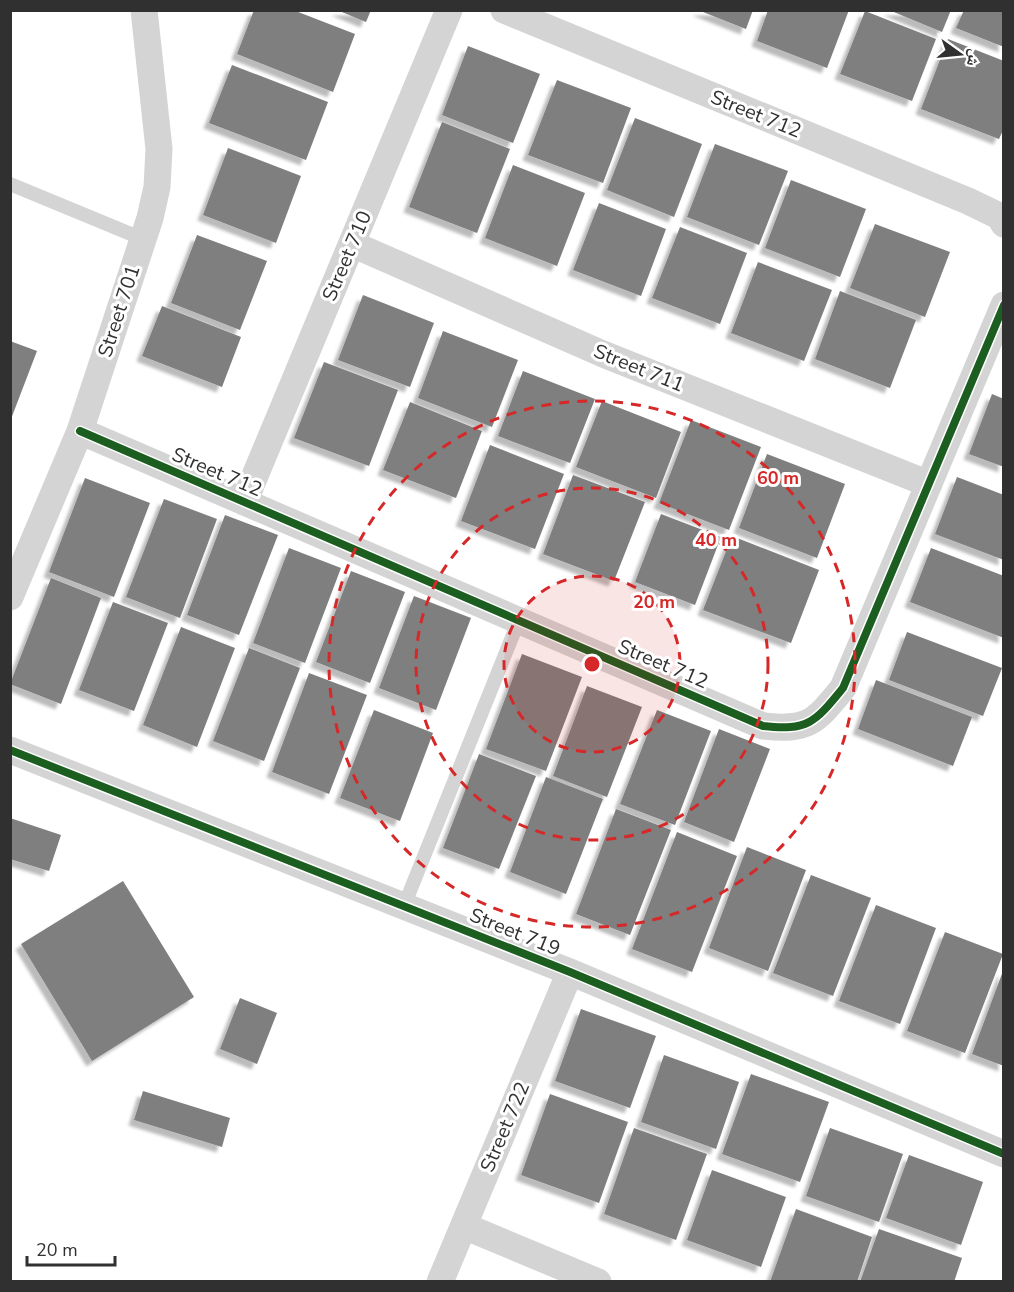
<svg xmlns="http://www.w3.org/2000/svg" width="1014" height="1292" viewBox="0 0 1014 1292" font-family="'Nunito Sans','Noto Naskh Arabic',sans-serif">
	<defs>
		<filter id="shadow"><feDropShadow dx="-5.5" dy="5.5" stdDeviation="1.5" flood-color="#0004"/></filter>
	</defs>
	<rect width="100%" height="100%" fill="#fff"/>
	<path fill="#7f7f7f" filter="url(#shadow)" d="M 254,10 L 293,10 L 355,34 L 333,92 L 237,54 Z
		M 337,10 L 371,10 L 366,22 Z
		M 698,10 L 753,10 L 746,29 Z
		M 768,10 L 849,10 L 827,68 L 757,41 Z
		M 889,10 L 951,10 L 942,32 Z
		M 964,10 L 1004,10 L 1004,47 L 956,28 Z
		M 865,11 L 936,39 L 912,101 L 840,74 Z
		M 948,39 L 1004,61 L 1004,128 L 999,139 L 921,109 Z
		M 468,46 L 540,74 L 513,143 L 442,115 Z
		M 232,65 L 328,102 L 306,160 L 209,123 Z
		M 557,80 L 631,108 L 603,183 L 528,155 Z
		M 635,118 L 702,144 L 674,217 L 607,190 Z
		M 442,122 L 510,149 L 477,233 L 409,207 Z
		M 715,144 L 788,171 L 759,245 L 687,217 Z
		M 228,148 L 301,176 L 276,243 L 203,215 Z
		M 513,165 L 585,193 L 557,266 L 485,238 Z
		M 791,180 L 866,209 L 840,277 L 765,248 Z
		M 599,203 L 666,229 L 641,296 L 573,270 Z
		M 875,224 L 950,252 L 925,317 L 850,288 Z
		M 680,227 L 747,253 L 720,324 L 652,298 Z
		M 197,235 L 267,261 L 240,330 L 171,303 Z
		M 758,262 L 832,290 L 804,361 L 731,333 Z
		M 840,291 L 916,320 L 890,388 L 815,359 Z
		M 363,295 L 434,323 L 410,387 L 338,360 Z
		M 162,306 L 241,337 L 222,387 L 142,356 Z
		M 443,331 L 518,360 L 492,427 L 418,398 Z
		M 10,341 L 37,351 L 11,419 L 10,419 Z
		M 324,362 L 398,390 L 369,466 L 294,438 Z
		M 523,371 L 595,399 L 570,463 L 498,436 Z
		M 992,394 L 1004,399 L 1004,467 L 969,454 Z
		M 602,401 L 681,432 L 656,498 L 576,467 Z
		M 410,402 L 482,431 L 456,498 L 383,470 Z
		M 691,420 L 761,447 L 729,530 L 659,503 Z
		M 490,445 L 564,474 L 535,549 L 461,521 Z
		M 767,454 L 845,484 L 817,558 L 739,528 Z
		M 573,475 L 645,502 L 614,581 L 543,554 Z
		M 957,477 L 1004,495 L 1004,560 L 935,534 Z
		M 85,478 L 150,503 L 114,597 L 49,572 Z
		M 164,499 L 217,519 L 180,618 L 126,597 Z
		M 661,514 L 721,537 L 695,605 L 635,582 Z
		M 225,515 L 278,535 L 239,635 L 187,615 Z
		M 732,536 L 819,570 L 791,643 L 703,610 Z
		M 289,548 L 341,568 L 305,663 L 253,643 Z
		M 931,548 L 1004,576 L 1004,638 L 910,602 Z
		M 351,571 L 405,592 L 370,683 L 316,662 Z
		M 51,578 L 101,598 L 61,704 L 10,684 Z
		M 414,596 L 471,618 L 436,710 L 379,688 Z
		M 113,602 L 168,623 L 134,711 L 79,690 Z
		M 181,627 L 235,648 L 197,747 L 143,725 Z
		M 907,632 L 1002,668 L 983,716 L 889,680 Z
		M 249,648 L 300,668 L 264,761 L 213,741 Z
		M 522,654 L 582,677 L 546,771 L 486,749 Z
		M 309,673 L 367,695 L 329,794 L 272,772 Z
		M 876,680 L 972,717 L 953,766 L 858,729 Z
		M 587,686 L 642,707 L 607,797 L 553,776 Z
		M 374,710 L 433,733 L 400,821 L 340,798 Z
		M 657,710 L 711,731 L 675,825 L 620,804 Z
		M 719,729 L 770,749 L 734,842 L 684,822 Z
		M 479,754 L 536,776 L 499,869 L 443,848 Z
		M 546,777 L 603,799 L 566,894 L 510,872 Z
		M 616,809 L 671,830 L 630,935 L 576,914 Z
		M 10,818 L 61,835 L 49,871 L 10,859 Z
		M 677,832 L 737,856 L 692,972 L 632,949 Z
		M 747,847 L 806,870 L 768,971 L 709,948 Z
		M 811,875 L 871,898 L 833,996 L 773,973 Z
		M 123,881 L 194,997 L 92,1061 L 21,944 Z
		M 876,905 L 936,928 L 900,1024 L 839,1001 Z
		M 945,932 L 1003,954 L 965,1053 L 907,1031 Z
		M 1003,971 L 1004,971 L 1004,1066 L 972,1054 Z
		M 240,998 L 277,1013 L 257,1064 L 220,1049 Z
		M 581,1009 L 656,1036 L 630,1108 L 555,1081 Z
		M 664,1055 L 739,1082 L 716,1149 L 641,1122 Z
		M 751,1074 L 829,1102 L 800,1182 L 722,1154 Z
		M 143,1091 L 230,1118 L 222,1147 L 134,1120 Z
		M 550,1094 L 628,1122 L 599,1203 L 521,1175 Z
		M 634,1128 L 707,1154 L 676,1240 L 604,1214 Z
		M 830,1128 L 903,1154 L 879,1222 L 806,1196 Z
		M 909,1155 L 983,1182 L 961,1245 L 886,1218 Z
		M 712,1170 L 786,1197 L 761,1267 L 687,1240 Z
		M 796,1209 L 872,1237 L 857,1282 L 770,1282 Z
		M 879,1229 L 962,1258 L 954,1282 L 860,1282 Z"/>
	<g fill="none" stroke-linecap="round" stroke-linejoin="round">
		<path stroke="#d4d4d4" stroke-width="14" d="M 10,184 L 143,239
			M 404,906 L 519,620"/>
		<path stroke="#d4d4d4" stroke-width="27" d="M 504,10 L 968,201 L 999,216 L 1004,224
			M 352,244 L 603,354 L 929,484
			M 80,431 L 763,726 C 809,731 815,722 843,688 L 1004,305
			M 244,502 L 449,10
			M 10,597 L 80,431 L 150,218 L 157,187 L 159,149 L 144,10
			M 10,750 L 570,972 L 1004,1154
			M 464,1226 L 598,1282
			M 440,1282 L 570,972"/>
		<defs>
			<path id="cycleway" d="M 80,431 L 763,726 C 809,731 815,722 843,688 L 1004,305
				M 10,750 L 570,972 L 1004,1154"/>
		</defs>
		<use href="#cycleway" stroke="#fff" stroke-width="11"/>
		<use href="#cycleway" stroke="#1b5e20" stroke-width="8"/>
	</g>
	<circle cx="592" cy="664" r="88" fill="#d62828" fill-opacity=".12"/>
	<g fill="none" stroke="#d62828" stroke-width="3" stroke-dasharray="10 8">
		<circle cx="592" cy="664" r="88"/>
		<circle cx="592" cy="664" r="176"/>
		<circle cx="592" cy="664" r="263"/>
	</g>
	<g text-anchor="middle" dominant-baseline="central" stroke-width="6" stroke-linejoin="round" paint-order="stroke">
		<g font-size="20" fill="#303030" stroke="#fff">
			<text transform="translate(756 114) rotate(22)">Street 712</text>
			<text transform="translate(347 256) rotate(-67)">Street 710</text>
			<text transform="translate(119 311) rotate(-72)">Street 701</text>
			<text transform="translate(639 368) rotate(22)">Street 711</text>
			<text transform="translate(217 472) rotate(23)">Street 712</text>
			<text transform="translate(663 664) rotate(23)">Street 712</text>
			<text transform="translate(515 932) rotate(22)">Street 719</text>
			<text transform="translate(505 1127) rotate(-67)">Street 722</text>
		</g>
	</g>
	<circle cx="592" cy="664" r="9" fill="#d62828" stroke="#fff" stroke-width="3"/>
	<g font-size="18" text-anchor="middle" font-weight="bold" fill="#d62828" stroke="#fff" stroke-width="6" stroke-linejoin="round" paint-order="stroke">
		<text x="778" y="484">60 m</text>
		<text x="716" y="546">40 m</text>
		<text x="654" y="608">20 m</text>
	</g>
	<rect width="1014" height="1292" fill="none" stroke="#303030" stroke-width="24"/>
	<g transform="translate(960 54) rotate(105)" stroke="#ffffff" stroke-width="4.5" paint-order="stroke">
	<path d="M0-4.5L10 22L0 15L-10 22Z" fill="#303030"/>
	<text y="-9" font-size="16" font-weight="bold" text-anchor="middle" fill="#303030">ش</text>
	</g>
	<path d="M27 1256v9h88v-9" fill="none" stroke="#303030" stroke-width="3"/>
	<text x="36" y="1256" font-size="18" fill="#303030" stroke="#ffffff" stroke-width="4.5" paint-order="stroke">20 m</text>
</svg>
